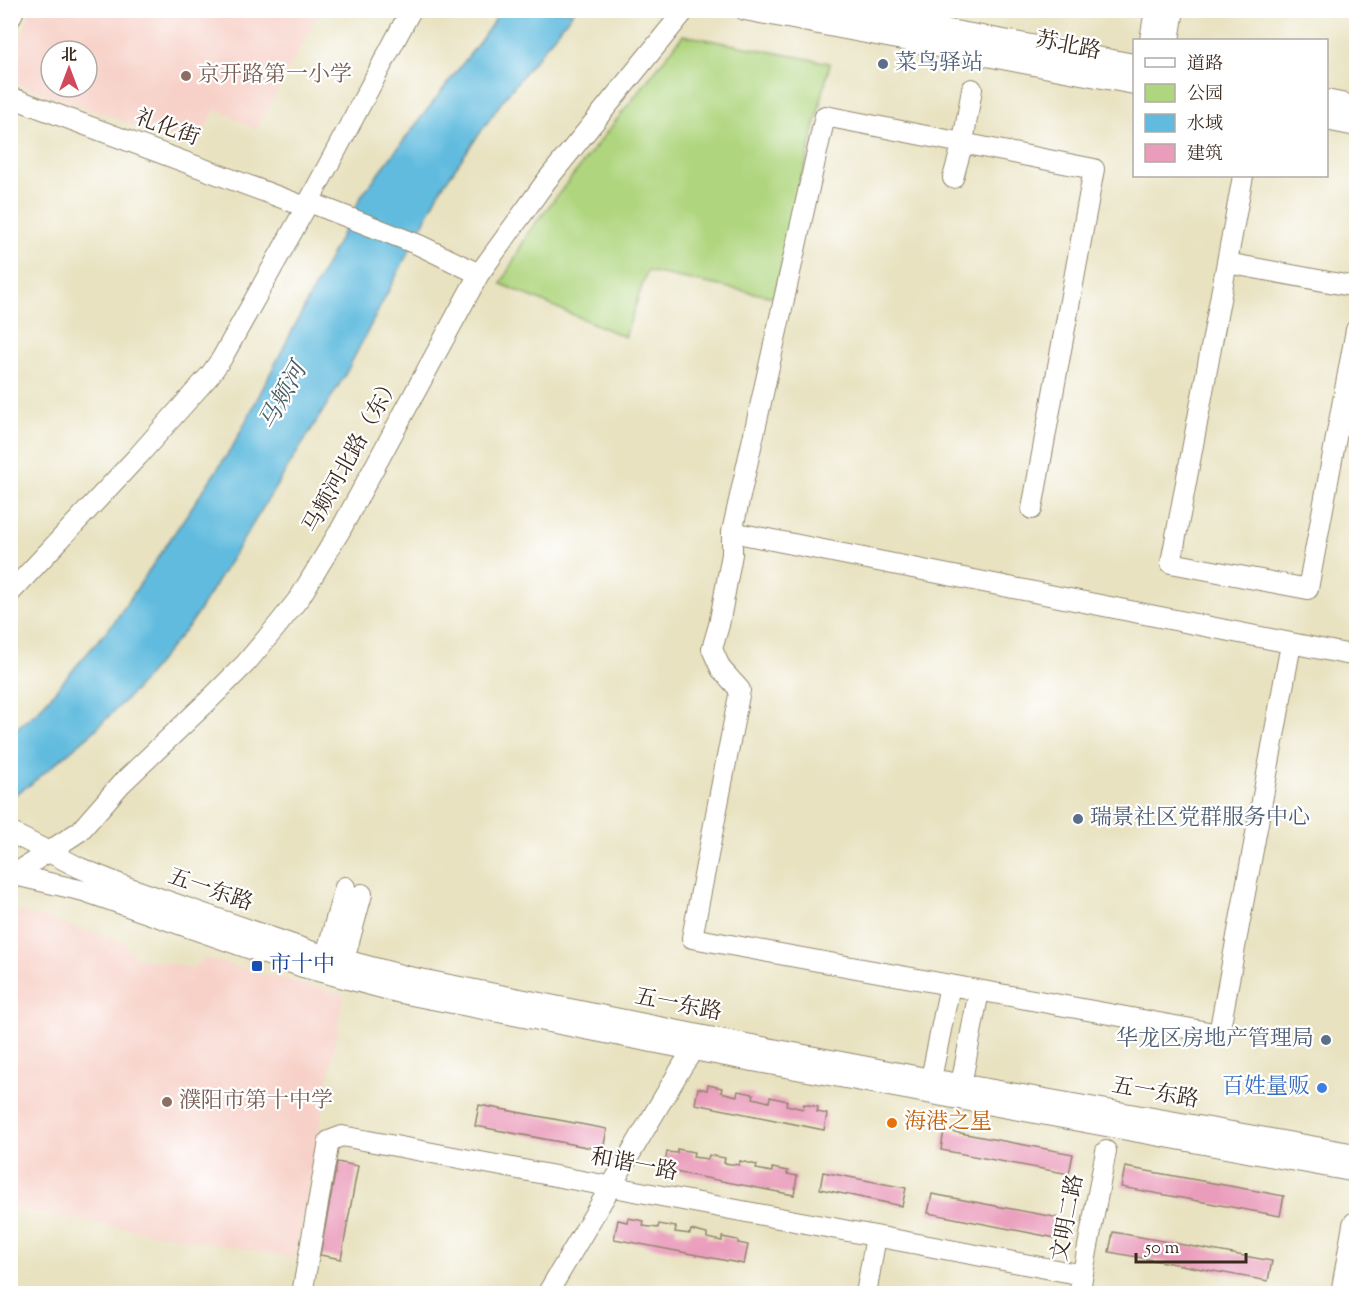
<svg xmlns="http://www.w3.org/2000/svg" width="1367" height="1304" viewBox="0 0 1367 1304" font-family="'Sorts Mill Goudy','Noto Serif SC',serif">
	<rect width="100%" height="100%" fill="#fff"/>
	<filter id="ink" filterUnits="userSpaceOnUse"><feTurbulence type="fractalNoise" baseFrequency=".0167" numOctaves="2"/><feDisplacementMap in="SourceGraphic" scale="12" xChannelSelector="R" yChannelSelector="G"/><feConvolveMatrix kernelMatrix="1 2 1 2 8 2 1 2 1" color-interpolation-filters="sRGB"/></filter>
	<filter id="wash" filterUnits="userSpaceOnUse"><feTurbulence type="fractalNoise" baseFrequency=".008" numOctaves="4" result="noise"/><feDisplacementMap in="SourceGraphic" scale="24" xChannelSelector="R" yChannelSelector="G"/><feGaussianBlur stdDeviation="1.35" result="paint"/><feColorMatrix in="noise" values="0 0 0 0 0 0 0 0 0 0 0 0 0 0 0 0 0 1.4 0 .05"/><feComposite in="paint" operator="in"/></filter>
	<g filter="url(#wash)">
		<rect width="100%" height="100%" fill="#e8e2c0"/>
		<path fill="#f7d1c8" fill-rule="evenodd" d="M 30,11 L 30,10 L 320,11 L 256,130 L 216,109 L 196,147 L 11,82 L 11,70 ZM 51,51 L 87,51 L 87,87 L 51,87 Z
			M 11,909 L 124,942 L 134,957 L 192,968 L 205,958 L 344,995 L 295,1258 L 11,1208 Z"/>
		<path fill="#afd57e" stroke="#75804e" stroke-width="1.5" d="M 683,35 L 830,63 L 774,297 L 647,271 L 625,337 L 501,284 L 528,233 Z"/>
		<path fill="#60bbde" stroke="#4e727e" stroke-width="1.5" d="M 501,11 L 574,11 L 503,100 L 442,187 L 344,377 L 192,622 L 136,689 L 92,733 L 31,784 L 11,797 L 11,732 L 36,713 L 115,621 L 233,446 L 362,195 L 480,41 Z"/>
		<g id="blocks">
			<path fill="#ea9cbb" d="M 708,1085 L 722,1088 L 721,1092 L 737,1096 L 738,1091 L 754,1094 L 753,1098 L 769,1102 L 770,1097 L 787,1101 L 786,1105 L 803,1109 L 804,1104 L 818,1107 L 817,1112 L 827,1114 L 824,1130 L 695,1104 L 698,1088 L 707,1090 Z
				M 479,1105 L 607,1129 L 603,1150 L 475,1126 Z
				M 944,1130 L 1073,1154 L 1069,1174 L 941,1150 Z
				M 677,1149 L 694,1152 L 693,1157 L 708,1159 L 709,1155 L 725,1158 L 724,1163 L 739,1165 L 740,1161 L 757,1165 L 756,1169 L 772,1172 L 772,1168 L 788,1171 L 787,1174 L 797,1176 L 794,1195 L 664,1170 L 667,1152 L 677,1153 Z
				M 337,1162 L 358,1166 L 341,1259 L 320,1255 Z
				M 1125,1167 L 1284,1196 L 1280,1216 L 1121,1187 Z
				M 823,1172 L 906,1188 L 902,1206 L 820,1189 Z
				M 932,1194 L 1060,1218 L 1056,1238 L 928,1213 Z
				M 628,1218 L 644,1221 L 643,1226 L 658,1228 L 659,1224 L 676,1227 L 675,1232 L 690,1234 L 691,1230 L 707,1234 L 707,1238 L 722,1241 L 722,1237 L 738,1240 L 738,1243 L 748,1245 L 744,1264 L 614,1239 L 618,1220 L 627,1222 Z
				M 1113,1232 L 1272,1261 L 1268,1281 L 1109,1252 Z"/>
		</g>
	</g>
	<g filter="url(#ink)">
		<use href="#blocks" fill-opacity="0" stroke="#92866f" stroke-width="1.5"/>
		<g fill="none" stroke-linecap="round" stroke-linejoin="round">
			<defs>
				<path id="minor" d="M 745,10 L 1134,84
					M 840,10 L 1134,64
					M 10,19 L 14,10
					M 1150,40 L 1155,10
					M 1169,40 L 1174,10
					M 10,97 L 306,207
					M 1326,100 L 1356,106
					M 1326,120 L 1356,126
					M 1243,176 L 1171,563 L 1308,589 L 1356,330
					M 953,178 L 963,142 L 972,89
					M 309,202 L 419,245 L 479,274
					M 1227,263 L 1356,287
					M 1032,509 L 1094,169 L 825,116 L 732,532 L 732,554 L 719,625 L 712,649 L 721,669 L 740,690 L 692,938 L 1219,1034 L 1291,644
					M 732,532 L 1356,656
					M 10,593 L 138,456 L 210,375 L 222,358 L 306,207 L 411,10
					M 10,832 L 80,868 L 124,886 L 310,951 L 405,976 L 704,1036 L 931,1079 L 1356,1154
					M 10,874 L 84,891 L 303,967 L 401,993 L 693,1050 L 1356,1172
					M 10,877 L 80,831 L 121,784 L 207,702 L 246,663 L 277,626 L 300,597 L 341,529 L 479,274 L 547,180 L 685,10
					M 326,955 L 345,887
					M 344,960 L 362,894
					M 931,1079 L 950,985
					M 961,1085 L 979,991
					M 302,1294 L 329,1141 L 342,1136 L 1083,1275
					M 547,1294 L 683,1065 L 700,1041
					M 866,1294 L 876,1236
					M 1079,1294 L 1106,1151"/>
				<path id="major" d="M 1344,1294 L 1356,1225"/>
			</defs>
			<use href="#minor" stroke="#92866f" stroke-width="22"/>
			<use href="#major" stroke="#92866f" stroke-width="28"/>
			<use href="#minor" stroke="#fff" stroke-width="20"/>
			<use href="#major" stroke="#fff" stroke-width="26"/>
		</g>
	</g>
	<g fill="#5c6f8a" stroke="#fff" stroke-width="2">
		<circle cx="883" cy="64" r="6"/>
		<circle cx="1078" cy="819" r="6"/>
		<circle cx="1326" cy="1040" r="6"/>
	</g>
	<g fill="#8d6e63" stroke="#fff" stroke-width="2">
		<circle cx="186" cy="76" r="6"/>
		<circle cx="167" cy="1102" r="6"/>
	</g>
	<rect fill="#1a4fb4" stroke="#fff" stroke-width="2" x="251" y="960" width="12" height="12" rx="3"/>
	<circle fill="#3f7fe0" stroke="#fff" stroke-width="2" cx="1322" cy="1088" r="6"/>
	<circle fill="#e8710a" stroke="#fff" stroke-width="2" cx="892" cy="1123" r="6"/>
	<g text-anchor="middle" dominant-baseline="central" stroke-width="4.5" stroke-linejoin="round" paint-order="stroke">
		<g font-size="22" fill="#3b2a1e" stroke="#fff">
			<text transform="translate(1068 47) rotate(11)">苏北路</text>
			<text transform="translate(167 129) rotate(20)">礼化街</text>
			<text transform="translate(353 455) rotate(-61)">马颊河北路（东）</text>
			<text transform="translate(210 891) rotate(19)">五一东路</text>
			<text transform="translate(678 1006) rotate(11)">五一东路</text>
			<text transform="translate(1155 1094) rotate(10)">五一东路</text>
			<text transform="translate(634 1166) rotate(11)">和谐一路</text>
			<text transform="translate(1069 1218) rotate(-79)">文明二路</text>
		</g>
		<g font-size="22" fill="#4e5e75" stroke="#fff" text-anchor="start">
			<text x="895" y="64">菜鸟驿站</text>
			<text x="1090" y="819">瑞景社区党群服务中心</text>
			<text x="1314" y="1040" text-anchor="end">华龙区房地产管理局</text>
		</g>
		<g font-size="22" fill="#785e54" stroke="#fff" text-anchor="start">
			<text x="198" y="76">京开路第一小学</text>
			<text x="179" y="1102">濮阳市第十中学</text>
		</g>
		<g font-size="22" fill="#164399" stroke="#fff" text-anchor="start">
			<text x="269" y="966">市十中</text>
		</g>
		<g font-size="22" fill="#366cbe" stroke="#fff" text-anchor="end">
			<text x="1310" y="1088">百姓量贩</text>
		</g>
		<g font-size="22" fill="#c56008" stroke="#fff" text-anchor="start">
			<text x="904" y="1123">海港之星</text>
		</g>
		<g font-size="24" font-style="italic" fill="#485d61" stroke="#fff">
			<text transform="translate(284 397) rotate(-61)">马颊河</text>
		</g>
	</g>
	<rect width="1367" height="1304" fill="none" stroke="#fff" stroke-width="36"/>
	<rect x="1133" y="39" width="195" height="138" fill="#ffffff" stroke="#b1aaa5" stroke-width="1.5"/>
	<rect x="1145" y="58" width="30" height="9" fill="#ffffff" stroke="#b1aaa5" stroke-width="1.5"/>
	<text x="1187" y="69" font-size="18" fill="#3b2a1e">道路</text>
	<rect x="1145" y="84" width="30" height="18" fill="#afd57e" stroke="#b1aaa5" stroke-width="1.5"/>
	<text x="1187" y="99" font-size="18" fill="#3b2a1e">公园</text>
	<rect x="1145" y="114" width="30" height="18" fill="#60bbde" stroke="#b1aaa5" stroke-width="1.5"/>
	<text x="1187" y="129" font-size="18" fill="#3b2a1e">水域</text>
	<rect x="1145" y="144" width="30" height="18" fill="#ea9cbb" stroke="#b1aaa5" stroke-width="1.5"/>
	<text x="1187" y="159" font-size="18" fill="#3b2a1e">建筑</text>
	<g transform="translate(69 69)"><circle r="28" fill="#ffffff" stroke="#b1aaa5" stroke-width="1.5"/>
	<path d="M0-4.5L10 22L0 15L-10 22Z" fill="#d1495b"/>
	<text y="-9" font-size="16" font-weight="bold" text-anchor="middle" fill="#3b2a1e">北</text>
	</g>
	<path d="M1136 1253v9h110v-9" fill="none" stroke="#3b2a1e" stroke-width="3"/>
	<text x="1145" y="1253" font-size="18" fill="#3b2a1e" stroke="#ffffff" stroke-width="4.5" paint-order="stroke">50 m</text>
</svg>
